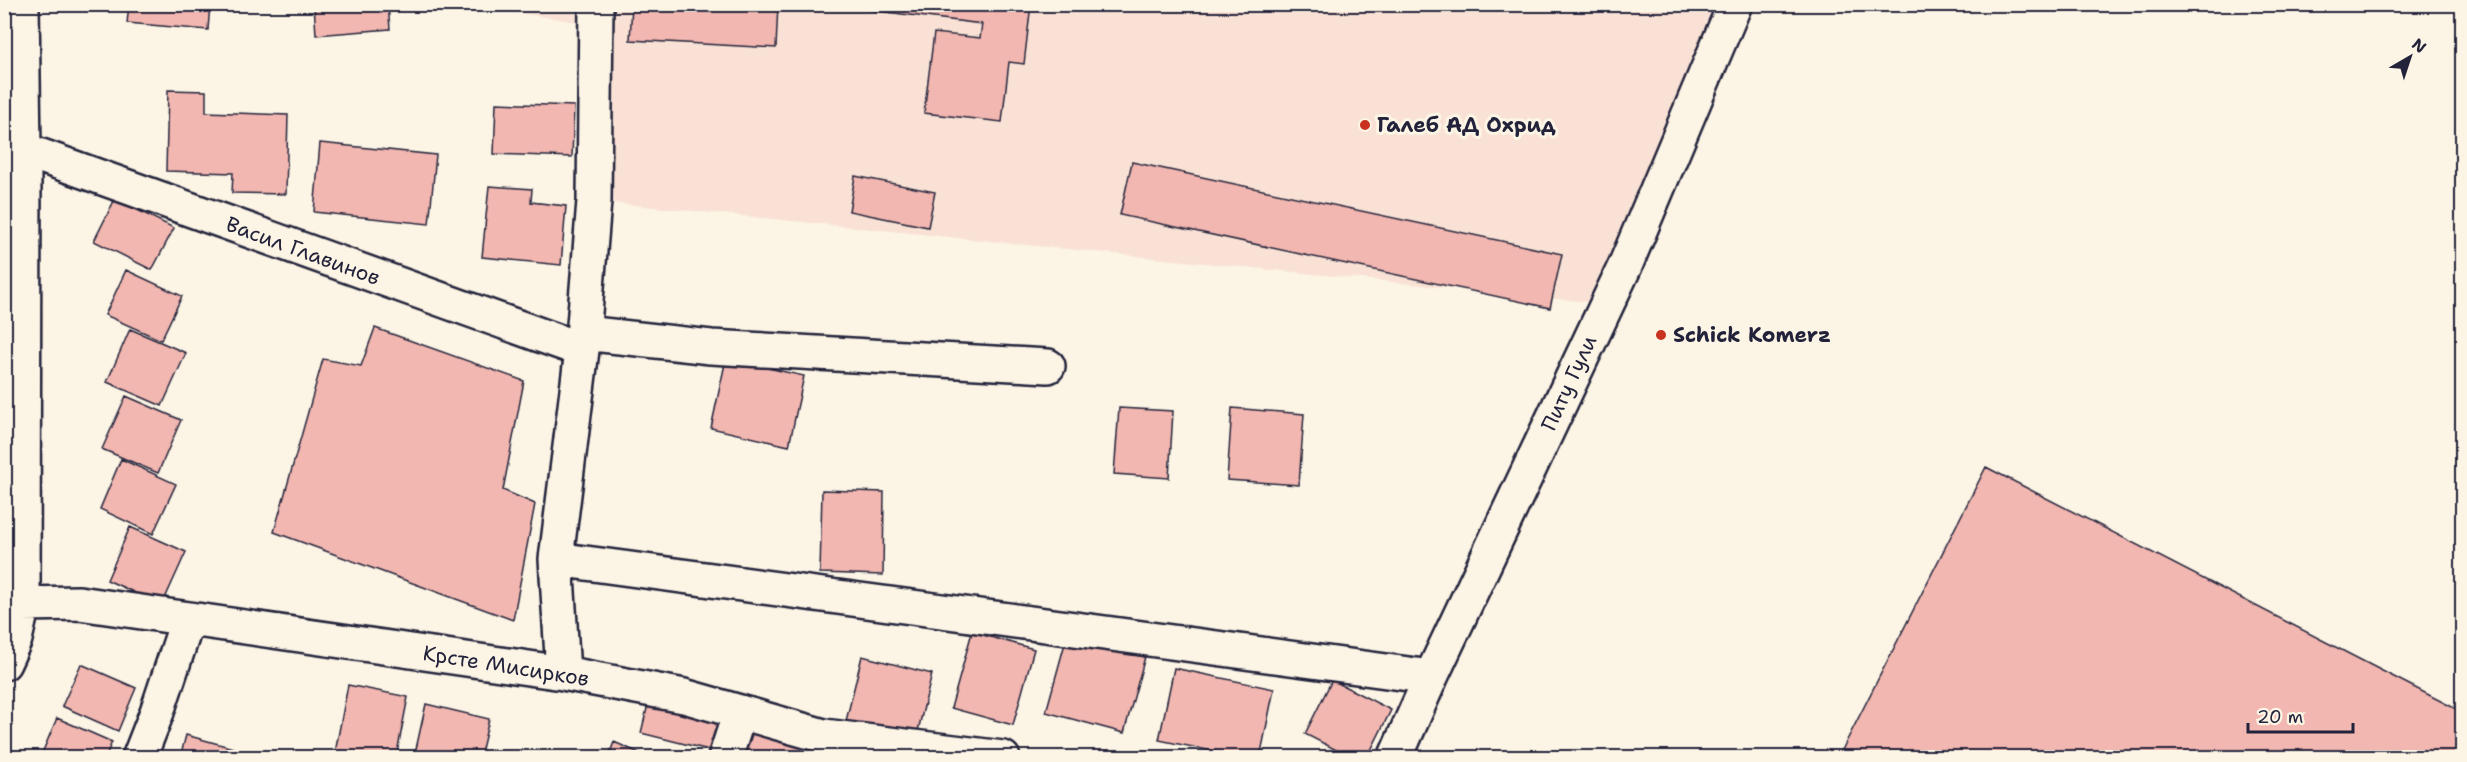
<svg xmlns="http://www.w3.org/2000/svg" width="2467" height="762" viewBox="0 0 2467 762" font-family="'Shantell Sans',sans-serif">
	<rect width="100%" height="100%" fill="#fcf5e5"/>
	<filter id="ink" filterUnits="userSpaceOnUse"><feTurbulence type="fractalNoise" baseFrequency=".0167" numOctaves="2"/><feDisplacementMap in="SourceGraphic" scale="12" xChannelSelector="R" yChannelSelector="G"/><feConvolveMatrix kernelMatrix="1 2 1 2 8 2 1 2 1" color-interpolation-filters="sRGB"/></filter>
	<g filter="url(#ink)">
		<path fill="#f9e2d5" d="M 2462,4 L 2462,10 L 2251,5 L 2251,4 Z
			M 468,5 L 1735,5 L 1607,304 L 594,201 L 596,25 Z"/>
		<path fill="#f2b7b0" stroke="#22223b" stroke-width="1.5" d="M 129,4 L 210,4 L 208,30 L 127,23 Z
			M 314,4 L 388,4 L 390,29 L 316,35 Z
			M 632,4 L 778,4 L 776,48 L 630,40 Z
			M 821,4 L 1031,4 L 1024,64 L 1009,62 L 1002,122 L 924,113 L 934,33 L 980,38 L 982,24 Z
			M 168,90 L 206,91 L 206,112 L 288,115 L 286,194 L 232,193 L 233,173 L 166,171 Z
			M 496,103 L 574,106 L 572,157 L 494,154 Z
			M 320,143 L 436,155 L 429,224 L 314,212 Z
			M 1132,162 L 1562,254 L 1550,308 L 1120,215 Z
			M 855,176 L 935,192 L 928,227 L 849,211 Z
			M 489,186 L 532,189 L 531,202 L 566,206 L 561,265 L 482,257 Z
			M 115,199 L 174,228 L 152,270 L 94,241 Z
			M 126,270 L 182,296 L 161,340 L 105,315 Z
			M 375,328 L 524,381 L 503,490 L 535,504 L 513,620 L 274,532 L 323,359 L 361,366 Z
			M 130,329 L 186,353 L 162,406 L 107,382 Z
			M 726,359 L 804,376 L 789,446 L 711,428 Z
			M 126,396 L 181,420 L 158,473 L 102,449 Z
			M 1119,408 L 1173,411 L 1169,478 L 1114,474 Z
			M 1232,408 L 1304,414 L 1299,485 L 1227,480 Z
			M 121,459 L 176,484 L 153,534 L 100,509 Z
			M 1986,467 L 2462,712 L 2462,758 L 1838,758 Z
			M 822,490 L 884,492 L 883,575 L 820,573 Z
			M 130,527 L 186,552 L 162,605 L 107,580 Z
			M 972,632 L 1034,649 L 1013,725 L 951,708 Z
			M 1067,636 L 1145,657 L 1124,733 L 1046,712 Z
			M 862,656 L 932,674 L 915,743 L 845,725 Z
			M 81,664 L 136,688 L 118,731 L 62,706 Z
			M 1174,668 L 1274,689 L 1260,758 L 1246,758 L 1159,740 Z
			M 1332,680 L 1391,710 L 1367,758 L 1352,758 L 1305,734 Z
			M 348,685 L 408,697 L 396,758 L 334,758 Z
			M 649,700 L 725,720 L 717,752 L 641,733 Z
			M 426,704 L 489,719 L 480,758 L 414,758 Z
			M 57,718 L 112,742 L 105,758 L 40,758 Z
			M 749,732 L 815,752 L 814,758 L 742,758 Z
			M 186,735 L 266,757 L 266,758 L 180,758 Z
			M 614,742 L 651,758 L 608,758 Z"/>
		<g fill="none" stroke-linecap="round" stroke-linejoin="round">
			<defs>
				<path id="minor" d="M 5,143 L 582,350
					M 584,333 L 711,347 L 1048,366
					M 556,559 L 1431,677
					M 4,601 L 23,604 L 79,603 L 563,673 L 684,696 L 824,736 L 1003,758
					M 4,663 L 15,639 L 23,604 L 24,151 L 22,4
					M 563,673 L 556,559 L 582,350 L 594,201 L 596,4
					M 139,758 L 157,712 L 188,619
					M 725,758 L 740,712
					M 1395,758 L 1431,677 L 1625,266 L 1735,4"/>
			</defs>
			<use href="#minor" stroke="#22223b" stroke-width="38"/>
			<use href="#minor" stroke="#fcf5e5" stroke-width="33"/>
		</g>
	</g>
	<g fill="#c8321e" stroke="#fcf5e5" stroke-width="2">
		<circle cx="1365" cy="125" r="6"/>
		<circle cx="1661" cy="335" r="6"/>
	</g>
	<g text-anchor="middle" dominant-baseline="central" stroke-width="6" stroke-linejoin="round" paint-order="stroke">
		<g font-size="21" font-weight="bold" fill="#22223b" stroke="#fcf5e5" text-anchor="start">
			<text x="1377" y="125">Галеб АД Охрид</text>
			<text x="1673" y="335">Schick Komerz</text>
		</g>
		<g font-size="21" fill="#22223b" stroke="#fcf5e5">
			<text transform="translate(303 251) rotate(20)">Васил Главинов</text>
			<text transform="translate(1569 383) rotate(-65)">Питу Гули</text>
			<text transform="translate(506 666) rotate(9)">Крсте Мисирков</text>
		</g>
	</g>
	<rect width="2467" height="762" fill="none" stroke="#fcf5e5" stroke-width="24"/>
	<rect x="12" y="12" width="2443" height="738" fill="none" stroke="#22223b" stroke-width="2" filter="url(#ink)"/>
	<g transform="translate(2410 57) rotate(39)" stroke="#fcf5e5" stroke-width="4.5" paint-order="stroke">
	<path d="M0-4.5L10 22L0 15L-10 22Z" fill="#22223b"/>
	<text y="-9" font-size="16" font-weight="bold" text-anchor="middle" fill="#22223b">N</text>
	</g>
	<path d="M2248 723v9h105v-9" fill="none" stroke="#22223b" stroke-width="3"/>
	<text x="2257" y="723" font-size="18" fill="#22223b" stroke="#fcf5e5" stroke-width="4.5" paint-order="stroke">20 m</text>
</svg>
